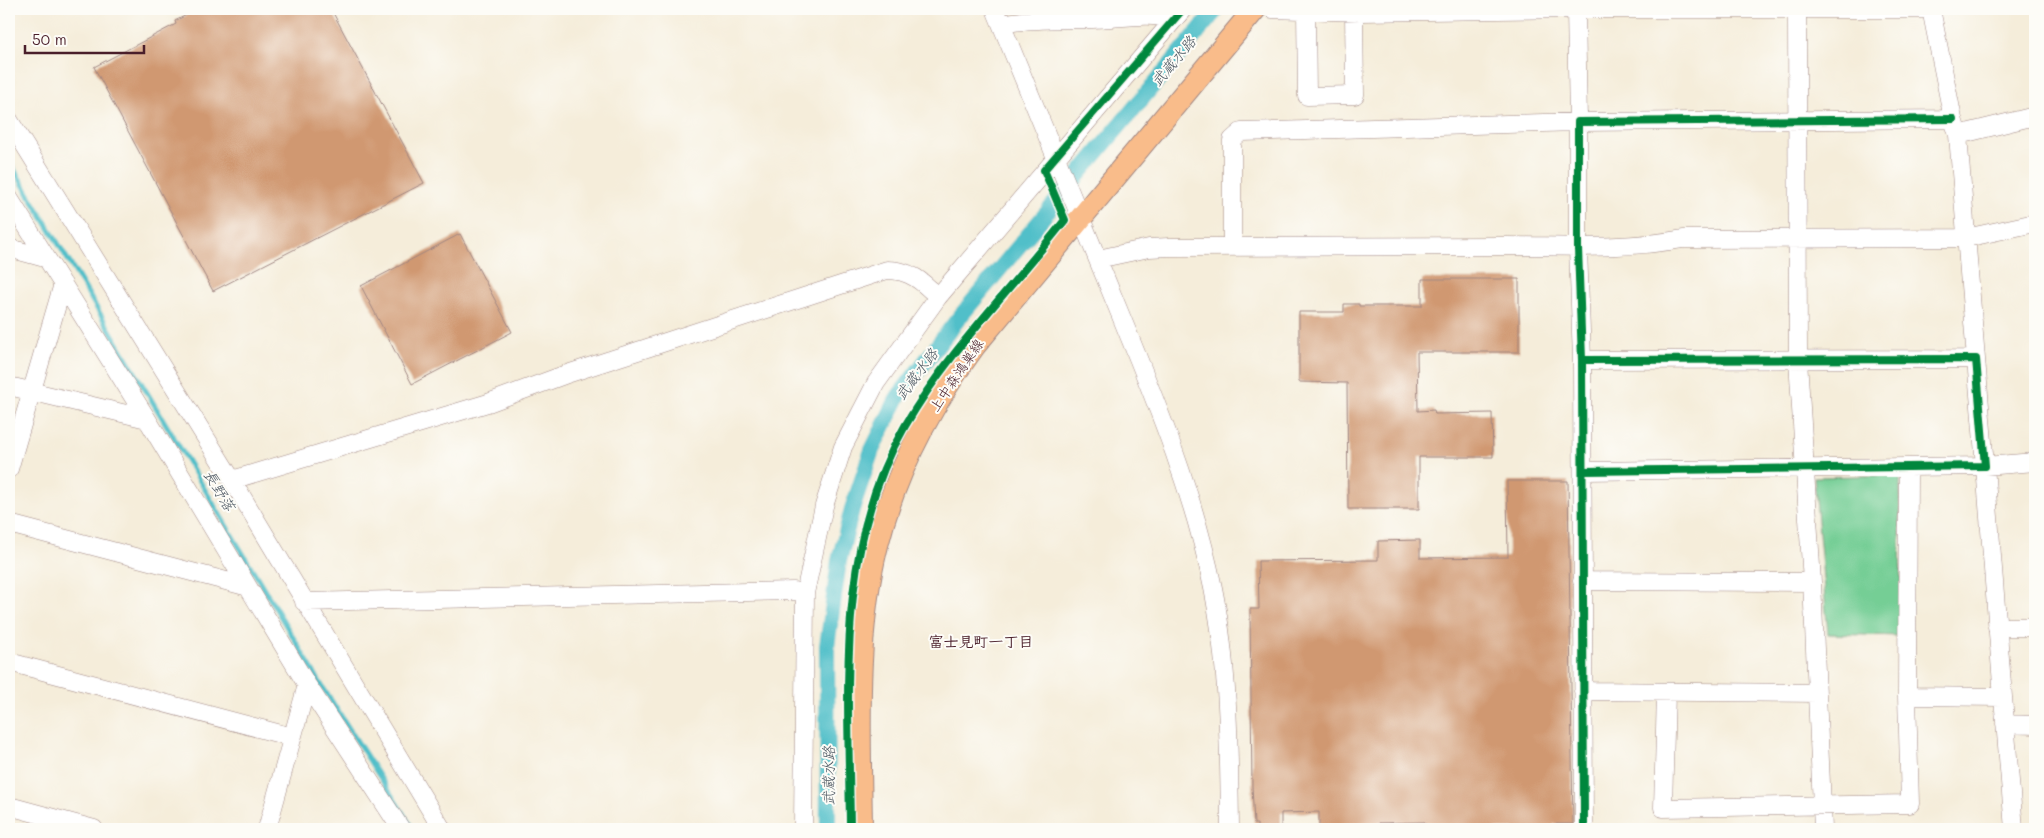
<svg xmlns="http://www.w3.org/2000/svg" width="2044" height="838" viewBox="0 0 2044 838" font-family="Mali,'Klee One',sans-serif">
	<rect width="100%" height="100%" fill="#fdfcf7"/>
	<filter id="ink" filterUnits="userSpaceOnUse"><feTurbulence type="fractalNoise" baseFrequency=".02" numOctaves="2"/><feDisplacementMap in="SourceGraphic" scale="10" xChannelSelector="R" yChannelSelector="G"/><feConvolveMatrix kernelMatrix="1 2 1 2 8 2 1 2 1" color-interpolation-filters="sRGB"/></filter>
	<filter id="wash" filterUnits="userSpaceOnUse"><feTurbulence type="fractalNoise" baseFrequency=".0096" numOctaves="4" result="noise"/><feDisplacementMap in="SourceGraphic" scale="20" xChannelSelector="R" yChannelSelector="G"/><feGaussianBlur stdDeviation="1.12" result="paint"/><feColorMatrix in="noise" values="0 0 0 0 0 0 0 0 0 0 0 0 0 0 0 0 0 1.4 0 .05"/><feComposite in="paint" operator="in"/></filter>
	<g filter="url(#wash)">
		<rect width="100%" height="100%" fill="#f5edda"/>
		<path fill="#74ce95" stroke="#5f7660" d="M 1900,475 L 1901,636 L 1828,634 L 1814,477 Z"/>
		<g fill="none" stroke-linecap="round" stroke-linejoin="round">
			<path stroke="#51bfc9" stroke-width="5" d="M 9,161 L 322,686 L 413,829"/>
			<path stroke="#51bfc9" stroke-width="16" d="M 828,829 L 827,646 L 839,561 L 852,509 L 872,450 L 898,397 L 958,319 L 1217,9"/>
		</g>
		<g id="blocks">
			<path fill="#d09871" d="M 198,9 L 331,9 L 424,183 L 213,291 L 94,67 L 176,24 L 175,21 Z
				M 460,234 L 512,332 L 412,384 L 361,286 Z
				M 1422,279 L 1519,279 L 1519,352 L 1417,352 L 1418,411 L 1434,410 L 1435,414 L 1492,413 L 1493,457 L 1419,457 L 1419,509 L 1348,509 L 1347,383 L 1299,382 L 1299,312 L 1344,312 L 1344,304 L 1359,304 L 1359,306 L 1422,306 Z
				M 1507,481 L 1568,481 L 1573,824 L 1554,824 L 1554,829 L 1425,829 L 1425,822 L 1379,823 L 1379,829 L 1319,829 L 1319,812 L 1281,813 L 1281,829 L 1257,829 L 1257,824 L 1254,824 L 1252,786 L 1250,609 L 1259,609 L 1258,561 L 1378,560 L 1378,541 L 1420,540 L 1420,558 L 1508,557 Z"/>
		</g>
	</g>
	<g filter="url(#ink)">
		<use href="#blocks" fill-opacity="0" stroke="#a08682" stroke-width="1"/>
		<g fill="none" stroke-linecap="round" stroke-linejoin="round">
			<defs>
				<path id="minor" d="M 995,9 C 1037,113 1081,217 1123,321 C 1159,409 1194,495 1213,588 C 1229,667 1229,748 1230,829
					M 1272,9 L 1360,12 L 1576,9 L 1931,9
					M 1797,9 L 1798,360 L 1812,582 L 1823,829
					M 1931,9 L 1953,119 L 1958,135 L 1976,359
					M 1306,10 L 1307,96 L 1355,95 L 1354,12
					M 1001,24 C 1032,18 1062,20 1093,19 C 1119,19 1149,11 1173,20
					M 9,120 L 232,480 L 442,829
					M 1958,135 L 2035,116
					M 9,198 L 147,419 L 307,685 L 401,829
					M 1232,247 L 1232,140 L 1241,132 L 1578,122 L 1576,9
					M 9,248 L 45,258
					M 1098,259 L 1149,248 L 1169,247 C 1281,246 1393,247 1505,246 C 1566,246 1622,250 1683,239 L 1966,238 L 2035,223
					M 1582,360 L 1976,359 L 1985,466 L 1583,471
					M 9,386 L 147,419
					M 9,469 L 63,284
					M 232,480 L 488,403 L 564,375 L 887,270 C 910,270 922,281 938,297
					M 9,524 L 245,586
					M 1582,581 L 1812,582
					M 304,602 L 794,591 L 805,593
					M 1997,627 L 2035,627
					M 9,662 L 292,737
					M 1583,691 L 1817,693
					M 1666,692 L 1663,808 L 1910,804 L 1907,696 L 1908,467
					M 1907,696 L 2003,697 L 1985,466 L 2035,462
					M 2003,697 L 2014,829
					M 2005,724 L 2035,725
					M 9,806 L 94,829
					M 267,829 L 307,685
					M 803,829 L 805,593 L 824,506 L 843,447 L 876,383 L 938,297 L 1183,9
					M 1584,829 L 1582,360 L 1578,248 L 1578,122 L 1953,119"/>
				<path id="major" d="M 861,829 C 860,736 854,636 877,545 C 895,472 931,405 975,345 L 1255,9"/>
			</defs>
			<use href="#minor" stroke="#a08682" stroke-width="19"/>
			<use href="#major" stroke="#a08682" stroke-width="24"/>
			<use href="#minor" stroke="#fff" stroke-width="18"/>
			<use href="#major" stroke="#f9bc8a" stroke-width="22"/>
			<defs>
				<path id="cycleway" d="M 1582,360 L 1976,359 L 1985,466 L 1583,471
					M 850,829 C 849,694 834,548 905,426 C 949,350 1012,288 1065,220 L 1044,170 L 1183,9
					M 1584,829 L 1582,360 L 1578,248 L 1578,122 L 1953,119"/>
			</defs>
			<use href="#cycleway" stroke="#fdfcf7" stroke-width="11"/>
			<use href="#cycleway" stroke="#00873e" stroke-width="8"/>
		</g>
	</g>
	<g text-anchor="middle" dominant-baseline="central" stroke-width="4" stroke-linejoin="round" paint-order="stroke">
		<g font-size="14" fill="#4a1f2b" stroke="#fdfcf7">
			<text transform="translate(956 375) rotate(-56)">上中森鴻巣線</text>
		</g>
		<g font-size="15" font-style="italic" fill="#4c5762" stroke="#fdfcf7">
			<text transform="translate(1173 61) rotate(-50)">武蔵水路</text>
			<text transform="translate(916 374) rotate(-53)">武蔵水路</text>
			<text transform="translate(220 490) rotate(59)">長野落</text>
			<text transform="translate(828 776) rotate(-90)">武蔵水路</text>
		</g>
		<g font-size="15" font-weight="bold" fill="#4a1f2b" stroke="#fdfcf7">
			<text x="981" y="641">富士見町一丁目</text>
		</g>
	</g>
	<rect width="2044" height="838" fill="none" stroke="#fdfcf7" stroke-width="30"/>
	<path d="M25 45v8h119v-8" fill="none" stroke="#4a1f2b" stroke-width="2.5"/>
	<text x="32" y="45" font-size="15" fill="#4a1f2b" stroke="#fdfcf7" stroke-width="4" paint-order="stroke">50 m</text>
</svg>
